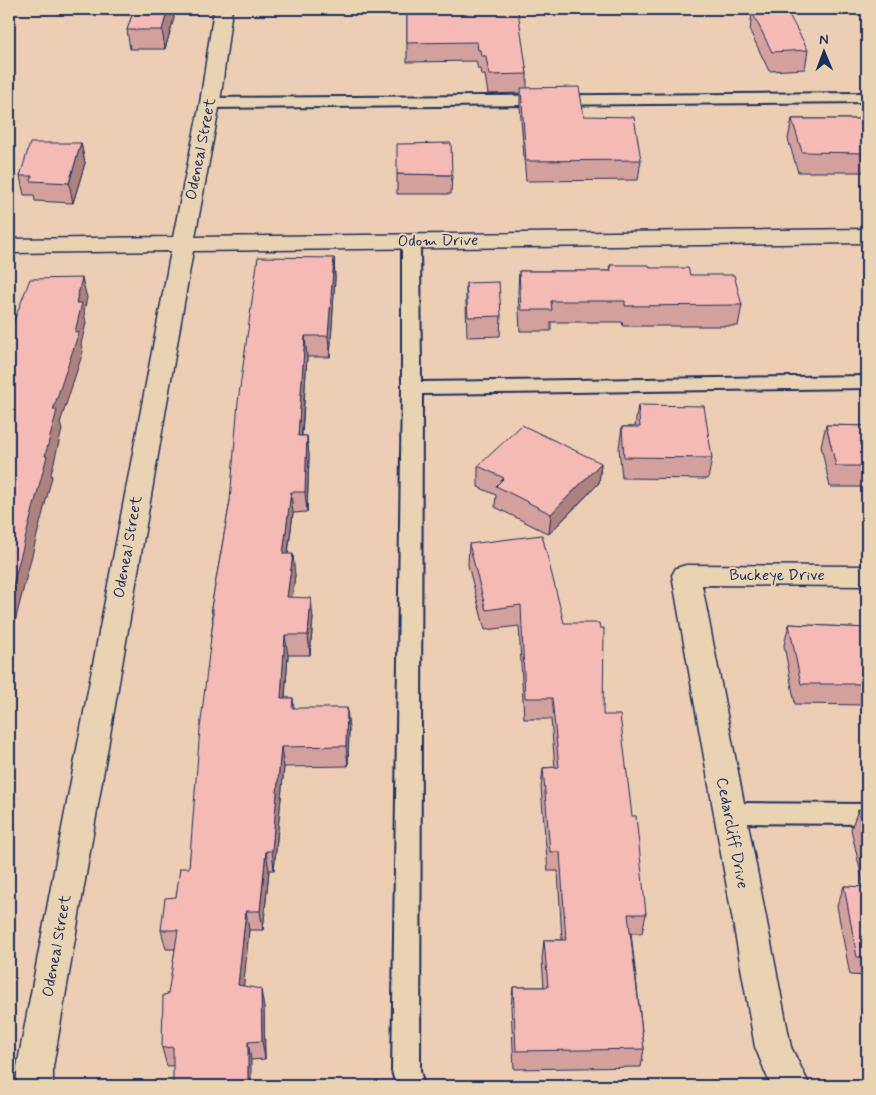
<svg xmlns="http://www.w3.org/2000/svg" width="876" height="1095" viewBox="0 0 876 1095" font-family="Mynerve,sans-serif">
	<rect width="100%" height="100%" fill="#ebceb3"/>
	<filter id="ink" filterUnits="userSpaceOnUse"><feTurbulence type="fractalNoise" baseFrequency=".02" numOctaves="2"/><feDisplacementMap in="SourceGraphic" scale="10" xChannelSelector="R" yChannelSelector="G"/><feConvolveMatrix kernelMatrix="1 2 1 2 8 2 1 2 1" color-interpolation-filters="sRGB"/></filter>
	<g filter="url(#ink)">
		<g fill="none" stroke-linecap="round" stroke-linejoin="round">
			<defs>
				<path id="lane" d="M 867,93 L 867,102 L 210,108 L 205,106 L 202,103 L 205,100 L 210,98 Z
					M 411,236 L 417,237 L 420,241 L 421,382 L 867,376 L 867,388 L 422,394 L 420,1071 L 424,1086 L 396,1086 L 392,1071 L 402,388 L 402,241 L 405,237 Z
					M 729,803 L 867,804 L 867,824 L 729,823 L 720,820 L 717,813 L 720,806 Z"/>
				<path id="street" d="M 214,9 L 232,9 L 220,103 L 195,237 L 867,229 L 867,243 L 193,251 L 53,1067 L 53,1086 L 17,1086 L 17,1067 L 171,251 L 9,253 L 9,239 L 173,237 L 200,103 Z
					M 686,565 L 867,566 L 867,586 L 702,585 L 791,1047 L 810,1086 L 771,1086 L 755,1047 L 672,575 L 676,568 Z"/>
			</defs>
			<use href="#lane" stroke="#1b2f5e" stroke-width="4"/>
			<use href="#street" stroke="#1b2f5e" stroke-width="3"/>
			<use href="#lane" fill="#e8d3b2" fill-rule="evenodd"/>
			<use href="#street" fill="#e8d3b2" fill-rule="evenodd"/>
		</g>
		<path fill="#d4a09d" stroke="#1b2f5e" d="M 134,9 L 172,9 L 174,18 L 165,49 L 130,49 L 127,30 Z
			M 407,9 L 516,9 L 527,74 L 527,88 L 584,116 L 641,160 L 638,180 L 526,181 L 520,107 L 520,93 L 488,94 L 485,75 L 481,75 L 480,69 L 478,69 L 476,61 L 407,62 Z
			M 752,12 L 808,50 L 805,69 L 769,71 L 750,31 Z
			M 792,119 L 867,119 L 867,172 L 798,172 L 788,139 Z
			M 81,143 L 85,163 L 73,203 L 35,201 L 34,195 L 24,195 L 20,176 Z
			M 397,174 L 452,175 L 451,194 L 397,194 Z
			M 334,258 L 335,278 L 330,357 L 307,357 L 302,436 L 307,436 L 309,456 L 307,512 L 293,513 L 288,554 L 295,575 L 292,597 L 313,618 L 310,655 L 288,655 L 285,698 L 293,698 L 294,708 L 349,728 L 348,766 L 284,767 L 274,870 L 269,870 L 263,930 L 249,930 L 243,986 L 264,1008 L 265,1059 L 167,1066 L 162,1048 L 175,949 L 166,949 L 161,930 L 189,868 L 213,619 L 211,608 L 230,501 Z
			M 610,265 L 650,268 L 690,275 L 742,305 L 738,326 L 623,326 L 622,322 L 551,322 L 551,331 L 520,331 L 518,291 L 519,271 L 609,271 Z
			M 867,276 L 867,311 L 862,296 Z
			M 466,283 L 501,316 L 500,336 L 467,337 L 466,303 Z
			M 638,405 L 712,458 L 708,479 L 622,478 L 619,448 L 622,427 L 635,427 Z
			M 826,425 L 867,426 L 867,487 L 830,487 L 821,446 Z
			M 601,463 L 599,483 L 549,534 L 495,507 L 496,495 L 478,487 L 478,466 Z
			M 469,544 L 564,623 L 603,715 L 646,914 L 642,933 L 631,933 L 644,1049 L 641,1067 L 514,1069 L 511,1006 L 513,987 L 544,987 L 542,959 L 544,940 L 562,940 L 558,871 L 548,871 L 541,788 L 543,768 L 555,767 L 551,719 L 524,719 L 519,626 L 485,630 L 468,565 Z
			M 789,624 L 867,628 L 867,705 L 795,704 L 784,645 Z
			M 858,810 L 867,810 L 867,976 L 850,975 L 837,906 L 844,886 L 864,887 L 851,829 Z"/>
		<path fill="#ac827f" stroke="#1b2f5e" d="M 168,9 L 172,9 L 174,18 L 165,49 L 162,30 Z
			M 81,143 L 85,163 L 73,203 L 69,183 Z
			M 334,258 L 335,278 L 330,357 L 328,336 Z
			M 82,278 L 87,298 L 84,311 L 86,323 L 81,344 L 83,352 L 60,423 L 62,430 L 51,474 L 52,477 L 9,645 L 9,600 L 45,456 L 53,410 L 75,332 L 76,303 Z
			M 305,336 L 307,357 L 300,456 L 298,436 Z
			M 307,436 L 309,456 L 307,512 L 305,492 Z
			M 601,463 L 599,483 L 549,534 L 551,514 Z
			M 291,492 L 293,513 L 285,574 L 283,554 Z
			M 293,554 L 295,575 L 290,618 L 287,597 Z
			M 311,598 L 313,618 L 310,655 L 308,635 Z
			M 285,635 L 288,655 L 283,719 L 281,698 Z
			M 347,708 L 349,728 L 348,766 L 346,746 Z
			M 281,747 L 284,767 L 274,870 L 272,851 Z
			M 266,851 L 269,870 L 263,930 L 260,911 Z
			M 246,911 L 249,930 L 242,1004 L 238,985 Z
			M 261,989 L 264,1008 L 265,1059 L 262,1041 Z
			M 248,1042 L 251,1060 L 251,1086 L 248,1086 Z"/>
		<path fill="#f6bab6" stroke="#1b2f5e" d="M 134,9 L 168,9 L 162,30 L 127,30 Z
			M 407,9 L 516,9 L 518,11 L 527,74 L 489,75 L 486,56 L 481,56 L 480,50 L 478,50 L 477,42 L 407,43 Z
			M 787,11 L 808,50 L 772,52 L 752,12 Z
			M 579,87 L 584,116 L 634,117 L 641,160 L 526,161 L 521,88 Z
			M 792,119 L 867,119 L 867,153 L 802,152 Z
			M 30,143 L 81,143 L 69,183 L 31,181 L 32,176 L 20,176 Z
			M 451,143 L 452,175 L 397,174 L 397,144 Z
			M 258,257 L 334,258 L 328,336 L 305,336 L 298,436 L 307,436 L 305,492 L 291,492 L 283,554 L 293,554 L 287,597 L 311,598 L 308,635 L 285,635 L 281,698 L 293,698 L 292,708 L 347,708 L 346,746 L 281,747 L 272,851 L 266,851 L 260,911 L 246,911 L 238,985 L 261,989 L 262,1041 L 248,1042 L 248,1086 L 173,1086 L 173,1047 L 162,1048 L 163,995 L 168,994 L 178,930 L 161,930 L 165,898 L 176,897 L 180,868 L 189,868 L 200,729 L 213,621 L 213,608 L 211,608 L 230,501 L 238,402 Z
			M 610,265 L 649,265 L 650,268 L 688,268 L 690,275 L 734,275 L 742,305 L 625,306 L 625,301 L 551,301 L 552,310 L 521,310 L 519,271 L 611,271 Z
			M 82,278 L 76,303 L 82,303 L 75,332 L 79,332 L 53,410 L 57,410 L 45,456 L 47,456 L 9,600 L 9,334 L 30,279 Z
			M 499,282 L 501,316 L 468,317 L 466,283 Z
			M 638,405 L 704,406 L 712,458 L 624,457 L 622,427 L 640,427 Z
			M 522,425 L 601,463 L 551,514 L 496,486 L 504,478 L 478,466 Z
			M 826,425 L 867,426 L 867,466 L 836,466 Z
			M 542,535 L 564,623 L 599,623 L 600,628 L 604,628 L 603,715 L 620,715 L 632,816 L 636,816 L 646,914 L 628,914 L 644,1049 L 516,1051 L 513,987 L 548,987 L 544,940 L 566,940 L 560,852 L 550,852 L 543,768 L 559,767 L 552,698 L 525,698 L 521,605 L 486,610 L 469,544 Z
			M 789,624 L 867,628 L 867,684 L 801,684 Z
			M 858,810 L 867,810 L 867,851 Z
			M 844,886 L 867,887 L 867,957 L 857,957 Z"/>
	</g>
	<g text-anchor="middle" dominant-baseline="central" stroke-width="4" stroke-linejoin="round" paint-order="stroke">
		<g font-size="16" fill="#1b2f5e" stroke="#e8d3b2">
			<text transform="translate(201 149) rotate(-79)">Odeneal Street</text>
			<text transform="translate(438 241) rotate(-1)">Odom Drive</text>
			<text transform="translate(128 547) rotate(-80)">Odeneal Street</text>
			<text x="777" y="575">Buckeye Drive</text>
			<text transform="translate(732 833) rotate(79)">Cedarcliff Drive</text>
			<text transform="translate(57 946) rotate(-80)">Odeneal Street</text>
		</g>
	</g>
	<rect width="876" height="1095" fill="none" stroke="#e8d3b2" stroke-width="30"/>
	<rect x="15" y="15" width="846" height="1065" fill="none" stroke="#1b2f5e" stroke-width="2" filter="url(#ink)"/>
	<g transform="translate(824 52) rotate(359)" stroke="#e8d3b2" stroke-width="4" paint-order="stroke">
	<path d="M0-4L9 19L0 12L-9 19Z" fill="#1b2f5e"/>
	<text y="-8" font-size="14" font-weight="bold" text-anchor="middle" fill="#1b2f5e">N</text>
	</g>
</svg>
